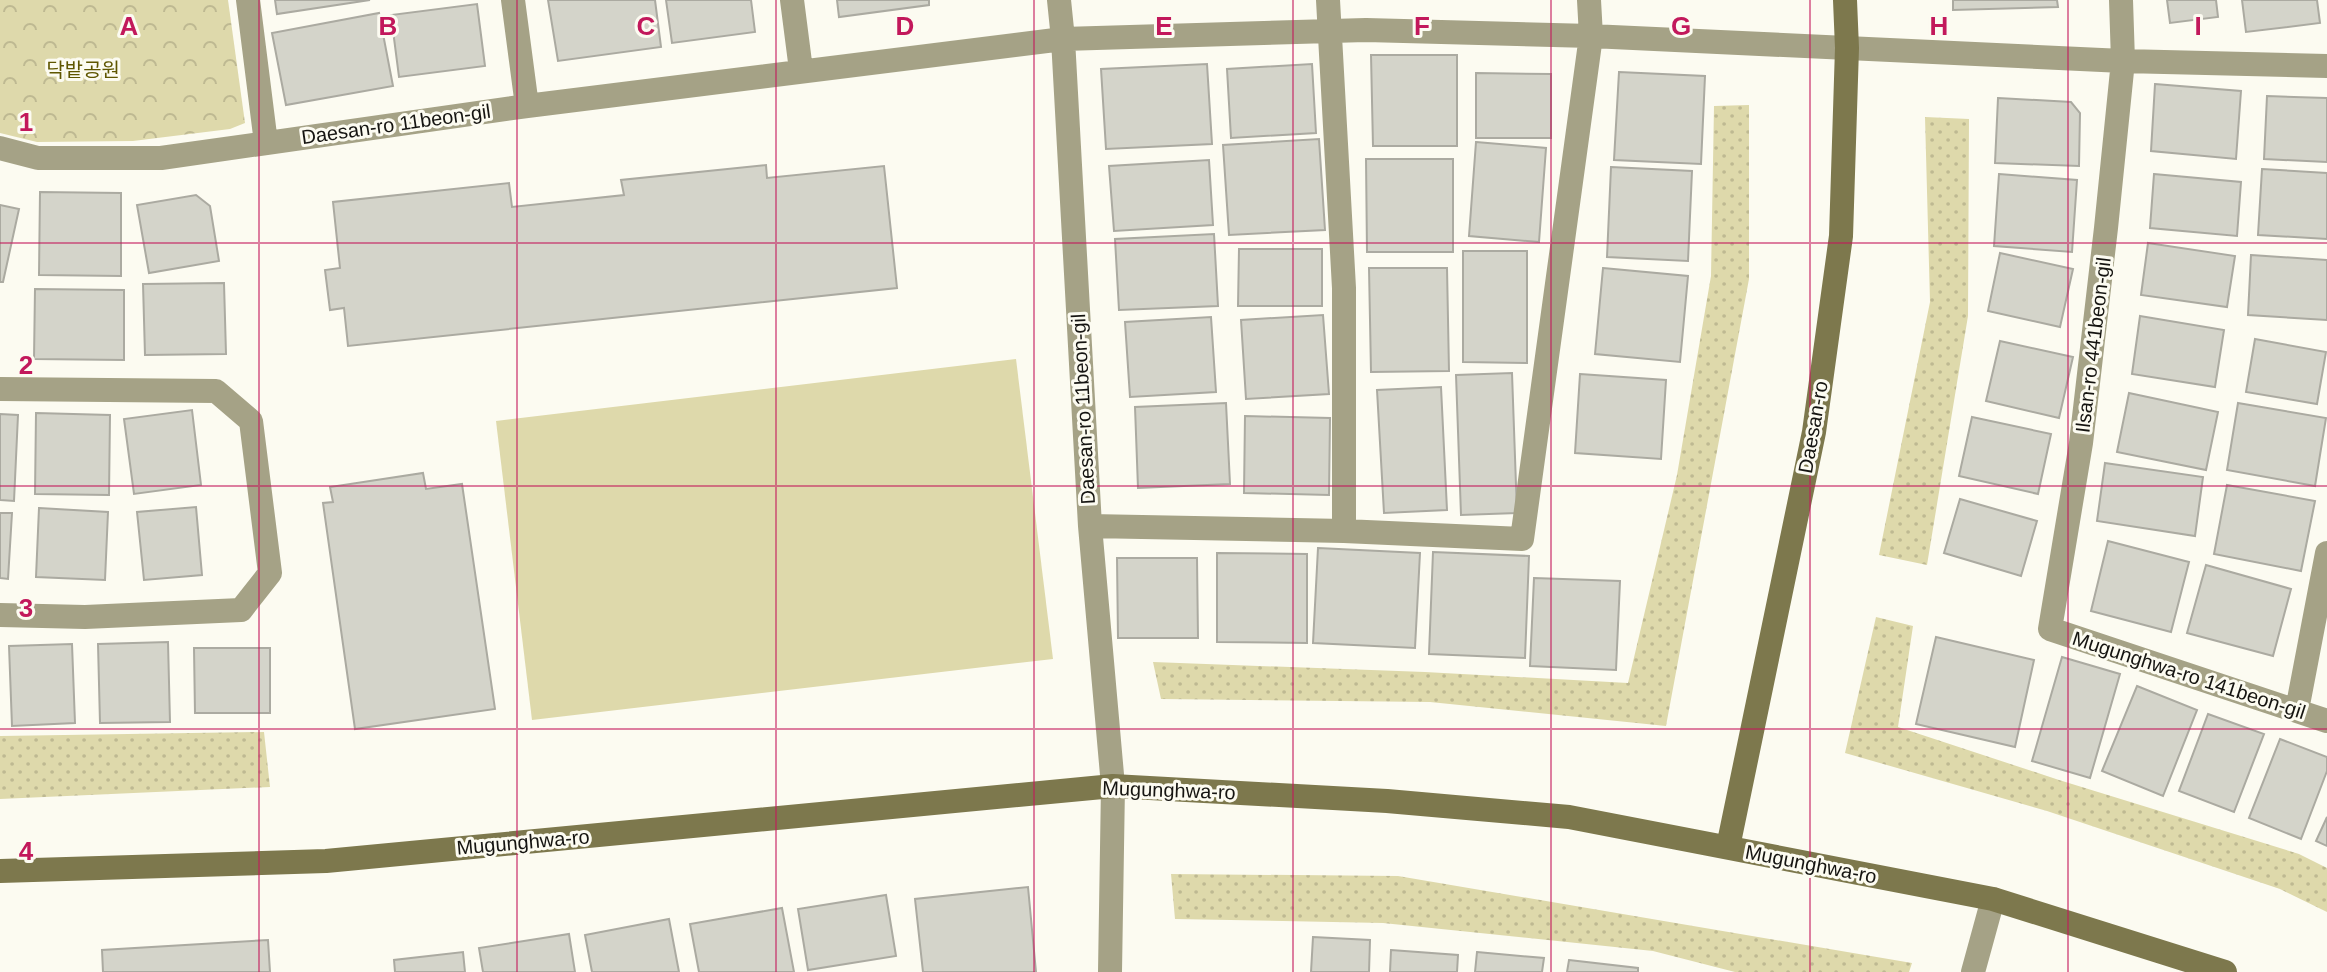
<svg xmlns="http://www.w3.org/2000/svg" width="2327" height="972" viewBox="0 0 2327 972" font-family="Arial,'Noto Sans KR',sans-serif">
	<defs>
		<pattern id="grass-dots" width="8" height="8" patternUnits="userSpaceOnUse" patternTransform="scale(2)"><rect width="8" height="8" fill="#ded9ab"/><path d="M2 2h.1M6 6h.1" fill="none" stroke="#beb992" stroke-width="1.8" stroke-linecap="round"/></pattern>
		<pattern id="park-crowns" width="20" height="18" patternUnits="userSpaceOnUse" patternTransform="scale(2)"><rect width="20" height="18" fill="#ded9ab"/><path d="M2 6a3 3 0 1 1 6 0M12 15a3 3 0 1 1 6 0" fill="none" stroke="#beb992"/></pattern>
	</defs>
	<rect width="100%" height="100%" fill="#fcfbf1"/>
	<path fill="url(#grass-dots)" d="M 1749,105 L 1749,279 L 1666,726 L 1430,702 L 1161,699 L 1153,662 L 1425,672 L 1628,683 L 1677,475 L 1711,276 L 1714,106 Z
		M 1925,117 L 1969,119 L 1968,316 L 1927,565 L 1879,555 L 1930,302 Z
		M 1876,617 L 1913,626 L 1898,727 L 2059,780 L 2299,854 L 2327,868 L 2327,912 L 2280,889 L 2047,811 L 1845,753 Z
		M 264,732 L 270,787 L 0,799 L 0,736 Z
		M 1171,874 L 1398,876 L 1912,963 L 1909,972 L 1735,972 L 1653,951 L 1383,923 L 1175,919 Z"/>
	<path fill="url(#park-crowns)" d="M 0,0 L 228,0 L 245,123 L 230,129 L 133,141 L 37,142 L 0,133 Z"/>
	<path fill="#ded9ab" d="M 1016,359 L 1053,659 L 532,720 L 496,421 Z"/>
	<path fill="#d4d4ca" stroke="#abaaa1" stroke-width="2" d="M 275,0 L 370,0 L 277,14 Z
		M 548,0 L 655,0 L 661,47 L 558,61 Z
		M 666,0 L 751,0 L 755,32 L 672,43 Z
		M 837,0 L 929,0 L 929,5 L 839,17 Z
		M 1953,0 L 2057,0 L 2058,7 L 1953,10 Z
		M 2167,0 L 2216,0 L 2218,17 L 2170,23 Z
		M 2242,0 L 2317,0 L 2320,23 L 2246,32 Z
		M 477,4 L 485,66 L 399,77 L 391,15 Z
		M 379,13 L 393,86 L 286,105 L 272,33 Z
		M 1371,55 L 1457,55 L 1457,146 L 1373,146 Z
		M 1207,64 L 1212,144 L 1106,149 L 1101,69 Z
		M 1312,64 L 1316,133 L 1231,138 L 1227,69 Z
		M 1619,72 L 1705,76 L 1701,164 L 1614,160 Z
		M 1476,73 L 1551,74 L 1551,138 L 1476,138 Z
		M 2155,84 L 2241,91 L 2236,159 L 2151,151 Z
		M 2267,96 L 2327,98 L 2327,162 L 2264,159 Z
		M 1998,98 L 2071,102 L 2080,113 L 2079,166 L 1995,163 Z
		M 1319,139 L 1325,230 L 1229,235 L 1223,145 Z
		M 1476,142 L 1546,148 L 1539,242 L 1469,236 Z
		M 1366,159 L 1453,159 L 1453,252 L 1367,252 Z
		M 1209,160 L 1213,225 L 1114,231 L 1109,166 Z
		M 766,165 L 767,178 L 884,166 L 897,288 L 348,346 L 344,308 L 330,310 L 325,270 L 340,268 L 333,202 L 509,183 L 512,207 L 624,195 L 621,180 Z
		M 1611,167 L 1692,171 L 1688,261 L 1607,257 Z
		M 2262,169 L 2327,173 L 2327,239 L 2258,235 Z
		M 1999,174 L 2077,180 L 2072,252 L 1994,246 Z
		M 2154,174 L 2241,182 L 2237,236 L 2150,228 Z
		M 40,192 L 121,193 L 121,276 L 39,275 Z
		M 196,195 L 210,206 L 219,261 L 149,273 L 137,205 Z
		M 0,205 L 19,209 L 3,282 L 0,282 Z
		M 1214,234 L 1218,306 L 1119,310 L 1115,239 Z
		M 2148,243 L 2235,256 L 2227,307 L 2141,295 Z
		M 1239,249 L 1322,249 L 1322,306 L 1238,306 Z
		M 1463,251 L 1527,251 L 1527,363 L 1463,362 Z
		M 2000,253 L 2073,269 L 2060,327 L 1988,311 Z
		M 2251,255 L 2327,260 L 2327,320 L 2248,315 Z
		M 1369,268 L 1447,268 L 1449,371 L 1371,372 Z
		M 1603,268 L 1688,276 L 1680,362 L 1595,354 Z
		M 224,283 L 226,354 L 145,355 L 143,284 Z
		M 35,289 L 124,290 L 124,360 L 34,359 Z
		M 1323,315 L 1329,394 L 1246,399 L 1241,320 Z
		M 2140,316 L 2224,330 L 2215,387 L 2132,374 Z
		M 1211,317 L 1216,392 L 1130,397 L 1125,322 Z
		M 2255,339 L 2326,352 L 2317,404 L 2246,392 Z
		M 2000,341 L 2073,357 L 2059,418 L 1986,401 Z
		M 1512,373 L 1517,513 L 1461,515 L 1456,375 Z
		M 1580,374 L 1666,380 L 1661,459 L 1575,453 Z
		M 1441,387 L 1447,510 L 1384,513 L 1377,390 Z
		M 2129,393 L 2218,412 L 2206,470 L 2117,452 Z
		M 1226,403 L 1230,484 L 1138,488 L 1135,407 Z
		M 2238,403 L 2326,418 L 2315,486 L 2227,470 Z
		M 192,410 L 201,485 L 134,494 L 124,419 Z
		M 36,413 L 110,415 L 109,495 L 35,494 Z
		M 0,414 L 18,415 L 14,501 L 0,500 Z
		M 1245,416 L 1330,418 L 1329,495 L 1244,493 Z
		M 1972,417 L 2051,434 L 2038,494 L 1959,476 Z
		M 2105,463 L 2203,477 L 2195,536 L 2097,521 Z
		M 423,473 L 426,489 L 462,484 L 495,709 L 355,729 L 323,503 L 333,502 L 330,487 Z
		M 2227,485 L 2315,501 L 2301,571 L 2214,554 Z
		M 1960,499 L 2037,521 L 2021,576 L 1944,553 Z
		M 196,507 L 202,575 L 144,580 L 137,512 Z
		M 39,508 L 108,512 L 105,580 L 36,577 Z
		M 0,513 L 12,513 L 8,579 L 0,578 Z
		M 2108,541 L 2189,562 L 2171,632 L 2091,611 Z
		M 1318,548 L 1420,553 L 1415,648 L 1313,643 Z
		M 1433,552 L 1529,556 L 1525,658 L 1429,654 Z
		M 1217,553 L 1307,554 L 1307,643 L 1217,642 Z
		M 1117,558 L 1197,558 L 1198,638 L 1118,638 Z
		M 2206,565 L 2291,589 L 2273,656 L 2187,633 Z
		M 1534,578 L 1620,581 L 1616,670 L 1530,666 Z
		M 1936,637 L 2034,660 L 2015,747 L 1916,724 Z
		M 168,642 L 170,722 L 100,723 L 98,644 Z
		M 72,644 L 75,723 L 12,726 L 9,646 Z
		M 194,648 L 270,648 L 270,713 L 195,713 Z
		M 2062,657 L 2120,674 L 2090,778 L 2032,761 Z
		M 2137,686 L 2197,710 L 2163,796 L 2102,771 Z
		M 2208,714 L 2264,734 L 2234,812 L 2179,791 Z
		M 2280,739 L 2327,757 L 2327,771 L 2301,839 L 2249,818 Z
		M 2327,817 L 2327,846 L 2316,841 Z
		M 1028,887 L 1036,972 L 923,972 L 915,899 Z
		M 886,895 L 896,956 L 808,970 L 798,909 Z
		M 782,908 L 794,972 L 699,972 L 690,924 Z
		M 669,919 L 679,972 L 592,972 L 585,935 Z
		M 569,934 L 575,972 L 483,972 L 479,948 Z
		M 1313,937 L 1370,940 L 1369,972 L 1311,972 Z
		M 268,940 L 270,972 L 103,972 L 102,950 Z
		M 1391,950 L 1458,955 L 1457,972 L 1390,972 Z
		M 463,952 L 465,972 L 395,972 L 394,960 Z
		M 1477,952 L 1544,958 L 1542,972 L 1475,972 Z
		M 1569,960 L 1638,968 L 1638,972 L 1567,972 Z"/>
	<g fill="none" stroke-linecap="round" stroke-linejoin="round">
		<path stroke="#a5a286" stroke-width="24" d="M 248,0 L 266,143
			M 513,0 L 527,106
			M 792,0 L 801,70
			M 1059,0 L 1063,39 L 1090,526 L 1344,531 L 1522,539 L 1591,36 L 1589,0
			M 1328,0 L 1344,288 L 1344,531
			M 2121,0 L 2123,61 L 2106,228 L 2081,443 L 2050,629 L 2327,721
			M 0,148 L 38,158 L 161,158 L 527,106 L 1063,39 L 1366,30 L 1591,36 L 2123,61 L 2327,66
			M 0,389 L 216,391 L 251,421 L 270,573 L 241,610 L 85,617 L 0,615
			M 1090,526 L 1113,786 L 1110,972
			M 2297,710 L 2327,553
			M 1973,972 L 1993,899"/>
		<path stroke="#7d784d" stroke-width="24" d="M 1728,847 L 1814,432 L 1841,236 L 1847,48 L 1845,0
			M 0,871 L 326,861 L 1113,786 L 1387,801 L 1569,817 L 1993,899 L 2225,972"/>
	</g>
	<path fill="none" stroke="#c2185b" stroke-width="2" stroke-opacity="0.55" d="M 259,0 L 259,972M 517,0 L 517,972M 776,0 L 776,972M 1034,0 L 1034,972M 1293,0 L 1293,972M 1551,0 L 1551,972M 1810,0 L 1810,972M 2068,0 L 2068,972M 0,243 L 2327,243M 0,486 L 2327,486M 0,729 L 2327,729"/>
	<g text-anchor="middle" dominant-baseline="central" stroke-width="6" stroke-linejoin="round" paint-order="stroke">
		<g font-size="20" fill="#5f5600" stroke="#fcfbf1">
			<text x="83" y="70">닥밭공원</text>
		</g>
		<g font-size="20" fill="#151411" stroke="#fcfbf1">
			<text transform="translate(396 124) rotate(-8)">Daesan-ro 11beon-gil</text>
			<text transform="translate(2093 345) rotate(-83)">Ilsan-ro 441beon-gil</text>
			<text transform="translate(1083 409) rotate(-93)">Daesan-ro 11beon-gil</text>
			<text transform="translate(1813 427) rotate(-80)">Daesan-ro</text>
			<text transform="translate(2189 675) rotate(18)">Mugunghwa-ro 141beon-gil</text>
			<text transform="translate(1169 790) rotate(2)">Mugunghwa-ro</text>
			<text transform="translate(523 842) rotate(-5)">Mugunghwa-ro</text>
			<text transform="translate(1811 864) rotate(11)">Mugunghwa-ro</text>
		</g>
	</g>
	<g font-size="26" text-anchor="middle" font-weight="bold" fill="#c2185b" stroke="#fcfbf1" stroke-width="6" stroke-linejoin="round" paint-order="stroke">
		<text x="129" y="35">A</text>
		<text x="388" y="35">B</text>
		<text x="646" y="35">C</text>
		<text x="905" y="35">D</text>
		<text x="1164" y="35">E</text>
		<text x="1422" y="35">F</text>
		<text x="1681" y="35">G</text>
		<text x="1939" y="35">H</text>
		<text x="2198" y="35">I</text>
		<text x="26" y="131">1</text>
		<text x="26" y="374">2</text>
		<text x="26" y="617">3</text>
		<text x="26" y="860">4</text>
	</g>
</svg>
